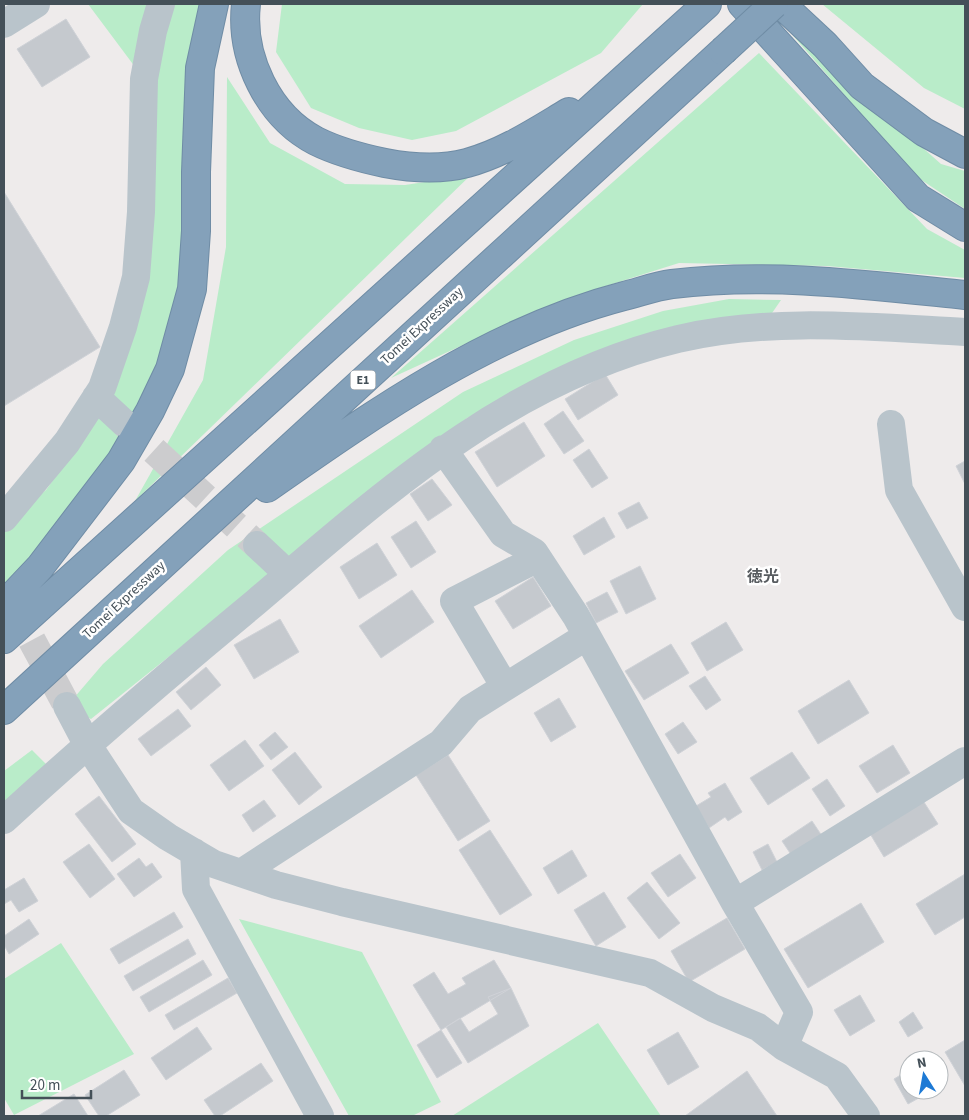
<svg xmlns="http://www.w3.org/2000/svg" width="969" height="1120" viewBox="0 0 969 1120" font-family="'Source Sans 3','Noto Sans JP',sans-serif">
	<rect width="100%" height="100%" fill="#eeebeb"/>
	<path fill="#b9ecc9" d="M 88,4 L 217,4 L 189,308 L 147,410 L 14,594 L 4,581 L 4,523 L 46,490 L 113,396 L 144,79 Z
		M 282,4 L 643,4 L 601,53 L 456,131 L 412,140 L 359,128 L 311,108 L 276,52 Z
		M 822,4 L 965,4 L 965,109 L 924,88 Z
		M 782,23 L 941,164 L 965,171 L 965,209 L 914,175 Z
		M 759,53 L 927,229 L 965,250 L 965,278 L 827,266 L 679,263 L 587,292 L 513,322 L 391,378 Z
		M 227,77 L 270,143 L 345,184 L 405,185 L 451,178 L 476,170 L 135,501 L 203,380 L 226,247 Z
		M 729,299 L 781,300 L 770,316 L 641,336 L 467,418 L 91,719 L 67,706 L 103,664 L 228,550 L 463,392 L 574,340 L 663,311 Z
		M 32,750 L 49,767 L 4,807 L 4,771 Z
		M 239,919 L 362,952 L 441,1102 L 412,1116 L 349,1116 Z
		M 61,943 L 134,1054 L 14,1115 L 4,1098 L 4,979 Z
		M 598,1023 L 661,1116 L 452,1116 Z"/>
	<path fill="#c5c9ce" stroke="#cfd2d7" d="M 66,19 L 90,57 L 42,87 L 17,49 Z
		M 4,192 L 100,347 L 4,406 Z
		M 605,374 L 618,395 L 578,420 L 565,399 Z
		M 563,411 L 584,441 L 564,454 L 544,424 Z
		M 524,422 L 545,456 L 497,487 L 475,452 Z
		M 589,449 L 608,478 L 592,488 L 573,460 Z
		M 965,461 L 965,484 L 956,466 Z
		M 432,479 L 452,505 L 428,521 L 410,494 Z
		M 639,502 L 648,518 L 627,529 L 618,513 Z
		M 604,517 L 615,537 L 584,555 L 573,536 Z
		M 416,521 L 436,552 L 411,568 L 391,537 Z
		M 377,543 L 397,575 L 359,599 L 340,567 Z
		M 640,566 L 656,599 L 626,614 L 610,581 Z
		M 533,577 L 551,606 L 513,629 L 495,601 Z
		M 412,590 L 434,622 L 381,658 L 359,626 Z
		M 607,592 L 618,612 L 596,623 L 586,603 Z
		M 280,619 L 299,652 L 254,679 L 234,645 Z
		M 726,622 L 743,650 L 707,671 L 691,643 Z
		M 671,644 L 689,673 L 644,700 L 625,671 Z
		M 206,667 L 221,685 L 191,710 L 176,692 Z
		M 705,676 L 721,700 L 706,710 L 689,686 Z
		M 849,680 L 869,713 L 818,744 L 798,711 Z
		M 559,698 L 576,727 L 551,742 L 534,713 Z
		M 178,709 L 191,726 L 151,756 L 138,739 Z
		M 683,722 L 697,742 L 678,754 L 665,734 Z
		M 275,732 L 288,747 L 271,760 L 259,745 Z
		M 245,740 L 264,766 L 229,791 L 210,765 Z
		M 893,745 L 910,773 L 877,793 L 859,766 Z
		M 295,752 L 322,787 L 299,805 L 272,770 Z
		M 792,752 L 810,778 L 768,805 L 750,778 Z
		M 448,755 L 490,821 L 458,841 L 416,775 Z
		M 827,779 L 845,806 L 830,816 L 812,789 Z
		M 725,783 L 742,812 L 728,821 L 725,817 L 709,828 L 696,806 L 711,797 L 708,793 Z
		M 99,796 L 136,844 L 112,862 L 75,814 Z
		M 922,799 L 938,824 L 884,857 L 869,832 Z
		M 264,800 L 276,816 L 253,832 L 242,815 Z
		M 812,821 L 822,836 L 792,856 L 782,841 Z
		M 490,830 L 532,895 L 500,915 L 459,850 Z
		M 89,844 L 115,879 L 90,898 L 63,862 Z
		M 768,844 L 777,862 L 762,870 L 753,852 Z
		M 572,850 L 587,876 L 558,894 L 543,868 Z
		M 680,854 L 696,878 L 668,897 L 651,873 Z
		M 139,858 L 146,867 L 152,863 L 162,877 L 134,897 L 117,874 Z
		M 965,874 L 965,917 L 935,935 L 916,904 Z
		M 24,878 L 38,901 L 19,912 L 11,900 L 4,904 L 4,890 Z
		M 647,882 L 680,923 L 659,939 L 627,898 Z
		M 604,892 L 626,927 L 596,946 L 574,910 Z
		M 861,903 L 884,942 L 808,988 L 784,949 Z
		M 174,912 L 183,927 L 119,964 L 110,949 Z
		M 727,918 L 745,949 L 689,982 L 671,951 Z
		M 29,919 L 39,934 L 9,954 L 4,945 L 4,936 Z
		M 188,939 L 196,954 L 133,991 L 124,976 Z
		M 203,960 L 212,975 L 149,1012 L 140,997 Z
		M 494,960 L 511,988 L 441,1030 L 413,985 L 434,972 L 448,994 L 466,984 L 462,978 Z
		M 228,978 L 237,993 L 174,1030 L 165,1015 Z
		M 511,988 L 529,1026 L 468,1063 L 446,1027 L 460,1018 L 469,1032 L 498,1014 L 488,997 Z
		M 860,995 L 875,1021 L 850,1036 L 834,1010 Z
		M 913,1012 L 923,1028 L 908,1037 L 899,1022 Z
		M 197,1027 L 212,1049 L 166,1080 L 151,1058 Z
		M 441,1030 L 462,1063 L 437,1078 L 417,1045 Z
		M 678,1032 L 699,1067 L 668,1085 L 647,1050 Z
		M 965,1040 L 965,1086 L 945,1052 Z
		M 261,1063 L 273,1081 L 220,1116 L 215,1116 L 204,1100 Z
		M 124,1070 L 140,1095 L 106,1116 L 99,1116 L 85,1095 Z
		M 909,1070 L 909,1090 L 933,1090 L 908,1104 L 894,1079 Z
		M 747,1071 L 777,1116 L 685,1116 Z
		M 74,1094 L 88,1116 L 38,1116 Z"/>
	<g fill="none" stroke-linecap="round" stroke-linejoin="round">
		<path stroke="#ccccce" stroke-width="28" stroke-dasharray="28 14" stroke-linecap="butt" d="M 123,422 L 257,545
			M 12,603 L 67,706"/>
		<defs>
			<path id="highway" d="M 246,4 C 240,57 268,116 316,141 C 338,152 361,158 385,163 C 411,168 441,170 467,163 C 504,153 537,131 569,112
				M 742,4 L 918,198 L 965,227
				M 781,4 L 825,45 L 862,86 L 924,132 L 965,154
				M 267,488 C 377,411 493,330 624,296 C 640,292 656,286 672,284 C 769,272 868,285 965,295
				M 4,605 L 40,567 L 121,461 L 150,411 L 170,369 L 192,289 L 196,231 L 196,172 L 200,68 L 214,4
				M 4,639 L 707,4
				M 4,710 L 723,51"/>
		</defs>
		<use href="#highway" stroke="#6f8ca5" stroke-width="30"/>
		<path stroke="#b9c4cb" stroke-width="28" d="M 4,24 L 36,4
			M 96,397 L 123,422
			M 891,424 L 899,490 L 965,607
			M 443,449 L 503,534 L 534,552 L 576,616 L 735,903 L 799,1012 L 784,1047
			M 4,518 L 67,442 L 102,388 L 123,327 L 136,277 L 141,212 L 144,79 L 153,31 L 161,4
			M 257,545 L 288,574
			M 505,687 L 454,601 L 538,558
			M 67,706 L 87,744 L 131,811 L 168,837 L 214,864 L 276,885 L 342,902 L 650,973 L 713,1008 L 758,1027 L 784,1047 L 837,1076 L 866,1116
			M 4,820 C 86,745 170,673 256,602 C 384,493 510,379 678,339 C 772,317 870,327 965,332
			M 194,852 L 196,889 L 320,1116
			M 241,873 L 441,743 L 470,709 L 587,636
			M 735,903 L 965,761"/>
		<use href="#highway" stroke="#84a1ba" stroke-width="28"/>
		<defs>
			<path id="highway-bridge" d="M 723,51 L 774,4"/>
		</defs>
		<use href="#highway-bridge" stroke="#6f8ca5" stroke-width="30" stroke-linecap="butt"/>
		<use href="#highway-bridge" stroke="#84a1ba" stroke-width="28"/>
	</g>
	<g text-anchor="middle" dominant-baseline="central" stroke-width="5" stroke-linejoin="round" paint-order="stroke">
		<rect fill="#fff" stroke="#7c848a" stroke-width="1" x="350.5" y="370.5" width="25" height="19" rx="4"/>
		<g font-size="12" font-weight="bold" fill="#445058">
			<text x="363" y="380">E1</text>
		</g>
		<g font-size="14" fill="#445058" stroke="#fff">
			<text transform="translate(422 326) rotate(-43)">Tomei Expressway</text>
			<text transform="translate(124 600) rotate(-43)">Tomei Expressway</text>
		</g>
		<g font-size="16" font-weight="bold" fill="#585c60" stroke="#fff">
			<text x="763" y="577">徳光</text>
		</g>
	</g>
	<rect width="969" height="1120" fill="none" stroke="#445058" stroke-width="10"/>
	<g transform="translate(924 1075) rotate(349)"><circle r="24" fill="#ffffff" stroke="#b4b9bc"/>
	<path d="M0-4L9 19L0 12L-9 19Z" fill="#1e7ad5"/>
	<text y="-8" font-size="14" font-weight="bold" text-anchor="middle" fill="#445058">N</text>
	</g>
	<path d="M22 1090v8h69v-8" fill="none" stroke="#445058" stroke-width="2.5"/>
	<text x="30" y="1090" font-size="15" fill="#445058" stroke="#ffffff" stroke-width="4" paint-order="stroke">20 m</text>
</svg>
